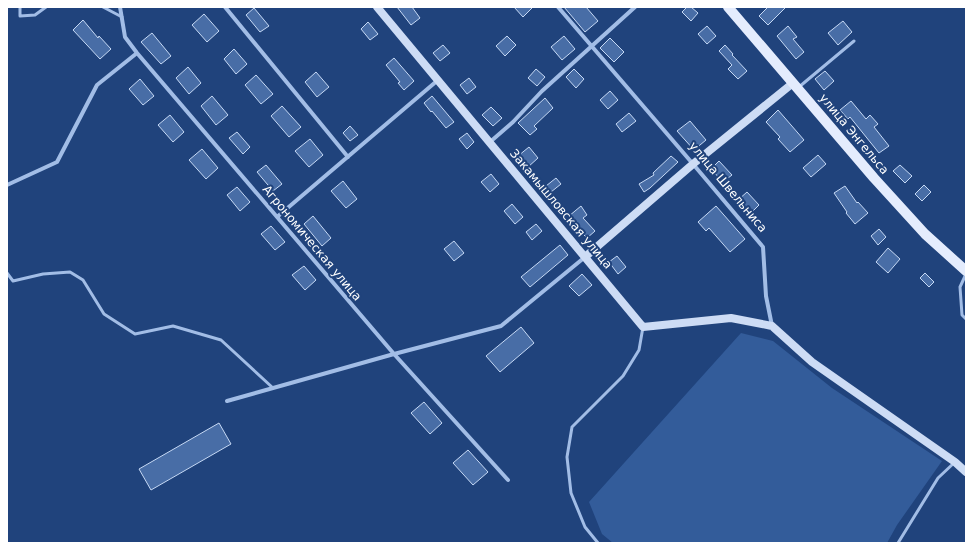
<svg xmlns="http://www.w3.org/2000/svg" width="973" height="550" viewBox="0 0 973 550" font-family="'DejaVu Sans',sans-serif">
	<rect width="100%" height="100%" fill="#20437c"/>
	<path fill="#335c9a" d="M 741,333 L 773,341 L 832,388 L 942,461 L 897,525 L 887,543 L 613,543 L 602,534 L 589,502 Z"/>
	<path fill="#486da6" stroke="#c6d9f5" d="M 397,7 L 412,7 L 420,18 L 411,25 Z
		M 514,7 L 533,7 L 523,17 Z
		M 564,7 L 586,7 L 598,21 L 585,32 Z
		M 687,7 L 691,7 L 698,13 L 691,21 L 682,12 Z
		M 768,7 L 786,7 L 768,25 L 759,16 Z
		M 254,8 L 269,26 L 260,32 L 246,15 Z
		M 204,14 L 219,31 L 207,42 L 192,25 Z
		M 83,20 L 98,38 L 99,36 L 111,49 L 100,59 L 73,30 Z
		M 843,21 L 852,32 L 838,45 L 828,33 Z
		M 368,22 L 378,34 L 370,40 L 361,29 Z
		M 707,26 L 716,36 L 707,44 L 698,34 Z
		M 788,26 L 797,37 L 793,39 L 804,52 L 796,59 L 777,36 Z
		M 152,33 L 171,56 L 161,64 L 141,42 Z
		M 507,36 L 516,45 L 505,56 L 496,46 Z
		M 564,36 L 575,49 L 562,60 L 551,47 Z
		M 610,38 L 624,52 L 614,62 L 600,48 Z
		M 443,45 L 450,53 L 440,61 L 433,53 Z
		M 725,45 L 733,54 L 732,55 L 747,71 L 738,79 L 728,69 L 732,65 L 719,51 Z
		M 234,49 L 247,64 L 236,74 L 224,59 Z
		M 394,58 L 414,81 L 404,90 L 398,83 L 400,82 L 386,65 Z
		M 188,67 L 201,83 L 189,94 L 176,78 Z
		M 536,69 L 545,77 L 537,86 L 528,78 Z
		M 574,69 L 584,79 L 576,88 L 566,77 Z
		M 825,71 L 834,81 L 824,90 L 815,79 Z
		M 316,72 L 329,87 L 317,97 L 305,82 Z
		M 256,75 L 273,94 L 261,104 L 245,85 Z
		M 469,78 L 476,87 L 467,94 L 460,85 Z
		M 140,79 L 154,96 L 143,105 L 129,89 Z
		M 610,91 L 618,100 L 608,109 L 600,100 Z
		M 212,96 L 228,115 L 216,125 L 201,106 Z
		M 432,96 L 454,122 L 446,128 L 432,111 L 431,112 L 424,103 Z
		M 545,98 L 553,108 L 534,126 L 537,129 L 530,135 L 518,123 Z
		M 851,101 L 866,119 L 870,115 L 878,124 L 874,127 L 889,146 L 879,153 L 850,117 L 848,119 L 840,110 Z
		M 282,106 L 301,127 L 289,137 L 271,116 Z
		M 491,107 L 502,118 L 493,126 L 482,115 Z
		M 778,110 L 804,140 L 790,152 L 778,139 L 780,137 L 766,122 Z
		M 629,113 L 636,121 L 622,132 L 616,124 Z
		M 170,115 L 184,132 L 173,142 L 158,125 Z
		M 690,121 L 706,140 L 694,150 L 677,131 Z
		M 350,126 L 358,135 L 350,141 L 343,133 Z
		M 237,132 L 250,147 L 243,154 L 229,138 Z
		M 467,133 L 474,142 L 467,149 L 459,139 Z
		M 310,139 L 323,155 L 309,167 L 295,151 Z
		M 529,147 L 538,158 L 528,167 L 518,156 Z
		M 202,149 L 218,168 L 206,179 L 189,160 Z
		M 818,155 L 826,164 L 811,177 L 803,168 Z
		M 671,156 L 678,162 L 650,188 L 644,192 L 639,184 L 654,175 L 653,173 Z
		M 719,161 L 732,175 L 723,182 L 711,169 Z
		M 266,165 L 282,184 L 273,191 L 257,172 Z
		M 900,165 L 912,176 L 905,183 L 893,171 Z
		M 491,174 L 499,184 L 490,192 L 481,182 Z
		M 556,178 L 561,184 L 551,192 L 546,186 Z
		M 343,181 L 357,199 L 346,208 L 331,191 Z
		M 924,185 L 931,192 L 922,201 L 915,194 Z
		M 845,186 L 857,203 L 858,202 L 868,213 L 855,224 L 846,213 L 847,212 L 834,193 Z
		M 237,187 L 250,202 L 240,211 L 227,195 Z
		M 747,192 L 759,205 L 751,213 L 738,200 Z
		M 512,204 L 523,217 L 515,224 L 504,211 Z
		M 581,206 L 587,215 L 583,218 L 595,231 L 587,238 L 580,231 L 581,231 L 569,216 Z
		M 716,206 L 745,239 L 730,252 L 709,228 L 706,231 L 698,222 Z
		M 313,216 L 331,238 L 322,246 L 304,224 Z
		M 536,224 L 542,231 L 532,240 L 526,232 Z
		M 271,226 L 285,242 L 275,250 L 261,234 Z
		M 879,229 L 886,237 L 878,245 L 871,236 Z
		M 454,241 L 464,253 L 454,261 L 444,249 Z
		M 560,245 L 568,255 L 530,287 L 521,277 Z
		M 888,248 L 900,259 L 888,273 L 876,262 Z
		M 617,256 L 626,267 L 618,274 L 609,262 Z
		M 304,266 L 316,280 L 305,290 L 292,275 Z
		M 925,273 L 934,282 L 929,287 L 920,278 Z
		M 582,274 L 592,285 L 579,296 L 569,286 Z
		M 521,327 L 534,343 L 500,372 L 486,356 Z
		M 424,402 L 442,423 L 430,434 L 411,413 Z
		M 219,423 L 231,444 L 151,490 L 139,469 Z
		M 468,450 L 488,472 L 473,485 L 453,463 Z"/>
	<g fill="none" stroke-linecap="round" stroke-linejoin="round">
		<path stroke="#a2bde6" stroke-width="3" d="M 20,7 L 20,16 L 35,15 L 46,7
			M 103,7 L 122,17
			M 799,87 L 854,41
			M 7,273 L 13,281 L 43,274 L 70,272 L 83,280 L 104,314 L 135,334 L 173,326 L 221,340 L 273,388
			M 966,274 L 960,287 L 962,315 L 966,319
			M 598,543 L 585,527 L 571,493 L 567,457 L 572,427 L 623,376 L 639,350 L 643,327
			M 898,543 L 938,478 L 955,462"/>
		<path stroke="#a2bde6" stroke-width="4" d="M 120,7 L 125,37 L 137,53 L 394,354 L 508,480
			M 225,7 L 348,157
			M 558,7 L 693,164 L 763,247 L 766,296 L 772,326
			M 490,142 L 513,122 L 542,91 L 635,7
			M 7,185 L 57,162 L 97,85 L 137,53
			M 277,217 L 438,80
			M 227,401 L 394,354 L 501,326 L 585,257"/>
		<path stroke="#cddcf5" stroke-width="8" d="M 377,7 L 643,327 L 731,318 L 772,326 L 812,362 L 955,462 L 966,472
			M 585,257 L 693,164 L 793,83"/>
		<path stroke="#e4ecfd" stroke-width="10" d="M 728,7 L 874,178 L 925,234 L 966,271"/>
	</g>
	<g text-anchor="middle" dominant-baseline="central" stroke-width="4" stroke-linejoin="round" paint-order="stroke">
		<g font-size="12" fill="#fff" stroke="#20437c">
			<text transform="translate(854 134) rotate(50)">улица Энгельса</text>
			<text transform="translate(728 187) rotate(50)">улица Швельниса</text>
			<text transform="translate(561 209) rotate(50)">Закамышловская улица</text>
			<text transform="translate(312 243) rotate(50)">Агрономическая улица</text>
		</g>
	</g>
	<rect width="973" height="550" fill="none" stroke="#ffffff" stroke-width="16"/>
</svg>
